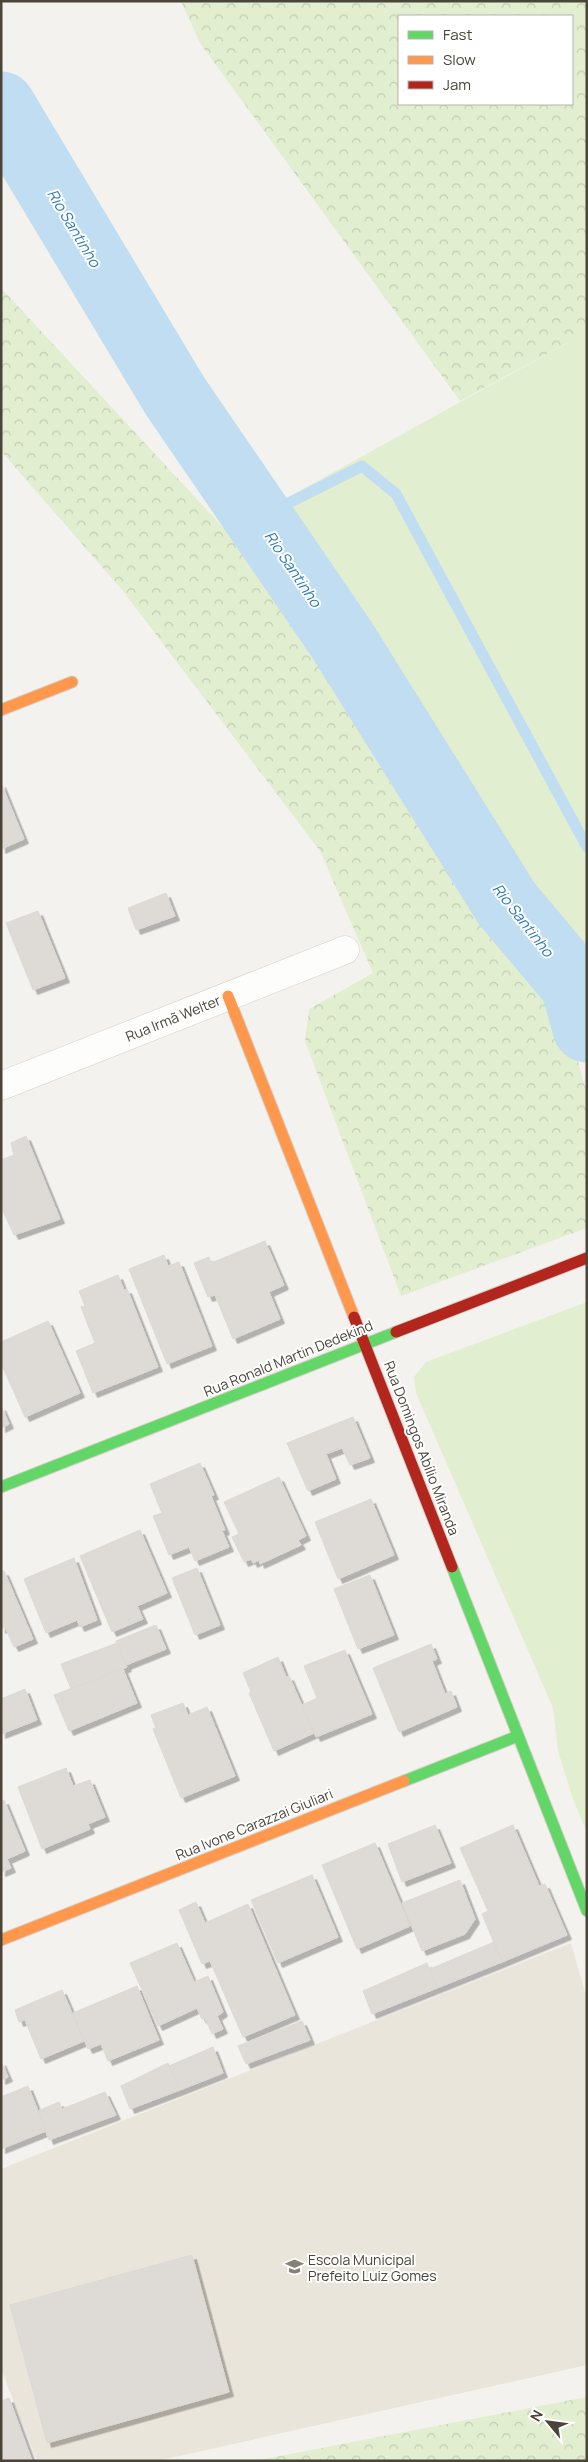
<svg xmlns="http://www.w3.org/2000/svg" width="588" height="2462" viewBox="0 0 588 2462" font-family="Manrope,sans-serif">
	<defs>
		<pattern id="forest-crowns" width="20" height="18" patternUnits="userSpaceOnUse" patternTransform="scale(1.25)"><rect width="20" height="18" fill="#e1eecf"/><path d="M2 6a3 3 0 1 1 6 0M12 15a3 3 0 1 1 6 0" fill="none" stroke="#c3cdb2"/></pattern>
		<filter id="shadow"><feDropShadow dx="4.5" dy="4.5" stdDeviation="0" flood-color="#0004"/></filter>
	</defs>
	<rect width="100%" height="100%" fill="#f4f2ee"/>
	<path fill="#eae5da" d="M 571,1943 L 587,1999 L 587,2365 L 157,2461 L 37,2461 L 1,2369 L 1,2169 Z"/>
	<path fill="#e1eecf" d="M 587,332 L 587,948 L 571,955 L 535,911 L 507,861 L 379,672 L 355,618 L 309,550 L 274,505 Z
		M 587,1302 L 587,1833 L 573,1799 L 558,1751 L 553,1708 L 416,1393 L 414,1377 L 426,1362 Z"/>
	<path fill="url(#forest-crowns)" fill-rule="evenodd" d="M 181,1 L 587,1 L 587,332 L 460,401 L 200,43 ZM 399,16 L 572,16 L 572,104 L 399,104 Z
		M 1,288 L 233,538 L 559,993 L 587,1094 L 587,1228 L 401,1296 L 305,1041 L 309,1009 L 373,973 L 320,851 L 123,591 L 1,451 Z
		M 587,2397 L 587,2461 L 254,2461 Z"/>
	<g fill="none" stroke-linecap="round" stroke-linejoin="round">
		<path stroke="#c0ddf1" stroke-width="11" d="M 259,518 L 362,466 L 396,494 L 587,847"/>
		<path stroke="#c0ddf1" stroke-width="69" d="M 1,106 L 175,396 L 342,640 L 507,904 L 575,985 L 587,1028"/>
	</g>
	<path fill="#dedbd6" stroke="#dcd9d4" filter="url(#shadow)" d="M 1,783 L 24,839 L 1,849 Z
		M 166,893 L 175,916 L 136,930 L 128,908 Z
		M 38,911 L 65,978 L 33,990 L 6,923 Z
		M 26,1136 L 60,1219 L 14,1235 L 1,1207 L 1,1160 L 14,1155 L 11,1143 Z
		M 265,1241 L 284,1285 L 269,1292 L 280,1319 L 233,1339 L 215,1295 L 208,1297 L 194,1263 L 209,1257 L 211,1263 Z
		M 164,1255 L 168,1266 L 179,1262 L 212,1346 L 167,1364 L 129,1269 Z
		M 118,1275 L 124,1290 L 127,1289 L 158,1367 L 93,1393 L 76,1351 L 95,1343 L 81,1307 L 85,1306 L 79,1291 Z
		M 48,1321 L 80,1393 L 25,1417 L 1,1363 L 1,1342 Z
		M 1,1406 L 9,1424 L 1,1428 Z
		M 353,1417 L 370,1458 L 350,1465 L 342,1448 L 326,1454 L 336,1479 L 308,1491 L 287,1443 Z
		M 200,1463 L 214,1495 L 211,1496 L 225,1530 L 222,1531 L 229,1547 L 195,1561 L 189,1547 L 169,1555 L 153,1516 L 162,1513 L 150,1484 Z
		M 279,1477 L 306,1536 L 298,1540 L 301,1545 L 260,1564 L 259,1560 L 253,1563 L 251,1559 L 244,1562 L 232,1537 L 239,1534 L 224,1502 Z
		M 371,1499 L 394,1555 L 338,1579 L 315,1522 Z
		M 140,1530 L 167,1593 L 137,1606 L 143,1619 L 112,1632 L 80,1556 Z
		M 74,1558 L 97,1620 L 80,1627 L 77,1620 L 46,1633 L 24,1579 Z
		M 197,1568 L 220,1625 L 195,1635 L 172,1578 Z
		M 4,1571 L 33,1639 L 14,1647 L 5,1627 L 1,1629 L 1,1572 Z
		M 370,1575 L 394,1635 L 358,1649 L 334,1589 Z
		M 156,1625 L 166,1649 L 126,1665 L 116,1641 Z
		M 117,1643 L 127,1667 L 71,1689 L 61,1664 Z
		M 431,1644 L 437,1659 L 432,1661 L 445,1694 L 451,1691 L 457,1707 L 399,1732 L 373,1668 Z
		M 345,1650 L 372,1714 L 316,1737 L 302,1705 L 317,1698 L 304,1666 Z
		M 278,1657 L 286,1677 L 289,1676 L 314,1733 L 274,1751 L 249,1693 L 251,1692 L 243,1673 Z
		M 123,1669 L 137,1703 L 69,1731 L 54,1695 Z
		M 25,1689 L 37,1720 L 1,1734 L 1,1699 Z
		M 183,1703 L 188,1715 L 207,1707 L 235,1776 L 181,1798 L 153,1729 L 156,1728 L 151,1715 Z
		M 66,1768 L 73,1786 L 90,1780 L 105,1817 L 88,1824 L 90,1829 L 42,1849 L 18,1787 Z
		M 4,1800 L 25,1851 L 7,1859 L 11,1868 L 1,1872 L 1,1801 Z
		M 435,1825 L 451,1863 L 402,1882 L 388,1844 Z
		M 513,1825 L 539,1886 L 545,1884 L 567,1935 L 502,1962 L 482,1914 L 488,1911 L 460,1848 Z
		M 375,1843 L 410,1926 L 357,1949 L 322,1865 Z
		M 312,1875 L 338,1937 L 278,1963 L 251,1900 Z
		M 460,1880 L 475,1919 L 465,1934 L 422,1951 L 402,1903 Z
		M 196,1902 L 205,1923 L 248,1904 L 295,2015 L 243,2037 L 210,1961 L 202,1964 L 179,1910 Z
		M 494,1942 L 502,1962 L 437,1988 L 430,1969 Z
		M 177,1943 L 194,1982 L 208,1976 L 223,2012 L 217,2016 L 223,2029 L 212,2034 L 205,2018 L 202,2019 L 197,2008 L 158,2026 L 130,1963 Z
		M 427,1963 L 437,1988 L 372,2014 L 363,1991 Z
		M 137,1986 L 159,2040 L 108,2061 L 101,2044 L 88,2049 L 73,2013 Z
		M 62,1990 L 84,2041 L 41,2059 L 25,2020 L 19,2022 L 15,2010 Z
		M 302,2021 L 310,2040 L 246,2064 L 238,2046 Z
		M 213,2047 L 223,2073 L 180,2090 L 169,2066 Z
		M 1,2061 L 8,2077 L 1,2080 Z
		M 168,2063 L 180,2090 L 130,2109 L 121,2086 Z
		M 28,2086 L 46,2131 L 1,2149 L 1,2097 Z
		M 105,2092 L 116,2115 L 49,2140 L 38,2111 L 59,2102 L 62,2109 Z
		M 192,2255 L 229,2392 L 47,2443 L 10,2305 Z
		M 9,2398 L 32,2461 L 4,2461 L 1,2454 L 1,2401 Z"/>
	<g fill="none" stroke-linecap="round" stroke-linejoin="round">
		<defs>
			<path id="street" d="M 1,1086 L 345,950"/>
			<path id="fast" d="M 1,1487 L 396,1332
				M 452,1567 L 587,1911
				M 404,1781 L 518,1736"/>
			<path id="slow" d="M 1,710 L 72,682
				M 228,996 L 354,1317
				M 1,1940 L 404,1781"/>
			<path id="jam" d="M 354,1317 L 452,1567
				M 396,1332 L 587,1258"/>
		</defs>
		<use href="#street" stroke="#d2d0cb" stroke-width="29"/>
		<use href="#fast" stroke="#d3cfc5" stroke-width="13"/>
		<use href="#slow" stroke="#d3cfc5" stroke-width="13"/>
		<use href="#jam" stroke="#d3cfc5" stroke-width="13"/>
		<use href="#street" stroke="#fdfdfc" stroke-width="28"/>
		<use href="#fast" stroke="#63d668" stroke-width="11"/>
		<use href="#slow" stroke="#ff974d" stroke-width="11"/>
		<use href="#jam" stroke="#b3261e" stroke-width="11"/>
	</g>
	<defs>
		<symbol id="school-bare" viewBox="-9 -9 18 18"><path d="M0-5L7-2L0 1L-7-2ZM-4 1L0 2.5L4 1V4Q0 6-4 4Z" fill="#868178" stroke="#fff" stroke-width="2.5" paint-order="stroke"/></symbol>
	</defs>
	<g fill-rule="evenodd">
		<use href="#school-bare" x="282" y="2254" width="25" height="25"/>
	</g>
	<g text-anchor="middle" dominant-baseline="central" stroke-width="4" stroke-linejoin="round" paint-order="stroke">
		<g font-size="14" fill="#4b4439" stroke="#fff">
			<text transform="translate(173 1018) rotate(-22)">Rua Irmã Welter</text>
			<text transform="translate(288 1358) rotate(-22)">Rua Ronald Martin Dedekind</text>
			<text transform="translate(422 1448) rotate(69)">Rua Domingos Abílio Miranda</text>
			<text transform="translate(254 1824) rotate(-22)">Rua Ivone Carazzai Giuliari</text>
		</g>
		<g font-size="14" fill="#4b4439" stroke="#fff" text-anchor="start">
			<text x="308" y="2259">Escola Municipal<tspan x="308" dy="16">Prefeito Luiz Gomes</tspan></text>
		</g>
		<g font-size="15" font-style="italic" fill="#2e7ab2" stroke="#fff">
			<text transform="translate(74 228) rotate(59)">Rio Santinho</text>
			<text transform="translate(293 569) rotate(56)">Rio Santinho</text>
			<text transform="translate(523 920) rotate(52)">Rio Santinho</text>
		</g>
	</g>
	<rect width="588" height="2462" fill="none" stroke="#4b4439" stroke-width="5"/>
	<rect x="398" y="15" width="175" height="90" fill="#ffffff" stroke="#b7b4b0"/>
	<rect x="408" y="31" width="25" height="8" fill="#63d668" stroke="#b7b4b0"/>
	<text x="443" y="40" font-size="15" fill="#4b4439">Fast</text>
	<rect x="408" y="56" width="25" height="8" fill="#ff974d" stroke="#b7b4b0"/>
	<text x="443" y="65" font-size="15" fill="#4b4439">Slow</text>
	<rect x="408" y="81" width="25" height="8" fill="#b3261e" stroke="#b7b4b0"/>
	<text x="443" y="90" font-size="15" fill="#4b4439">Jam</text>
	<g transform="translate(548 2422) rotate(299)" stroke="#ffffff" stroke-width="4" paint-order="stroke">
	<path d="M0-4L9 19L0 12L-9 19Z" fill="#4b4439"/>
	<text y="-8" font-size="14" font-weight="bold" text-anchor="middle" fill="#4b4439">N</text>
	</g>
</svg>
